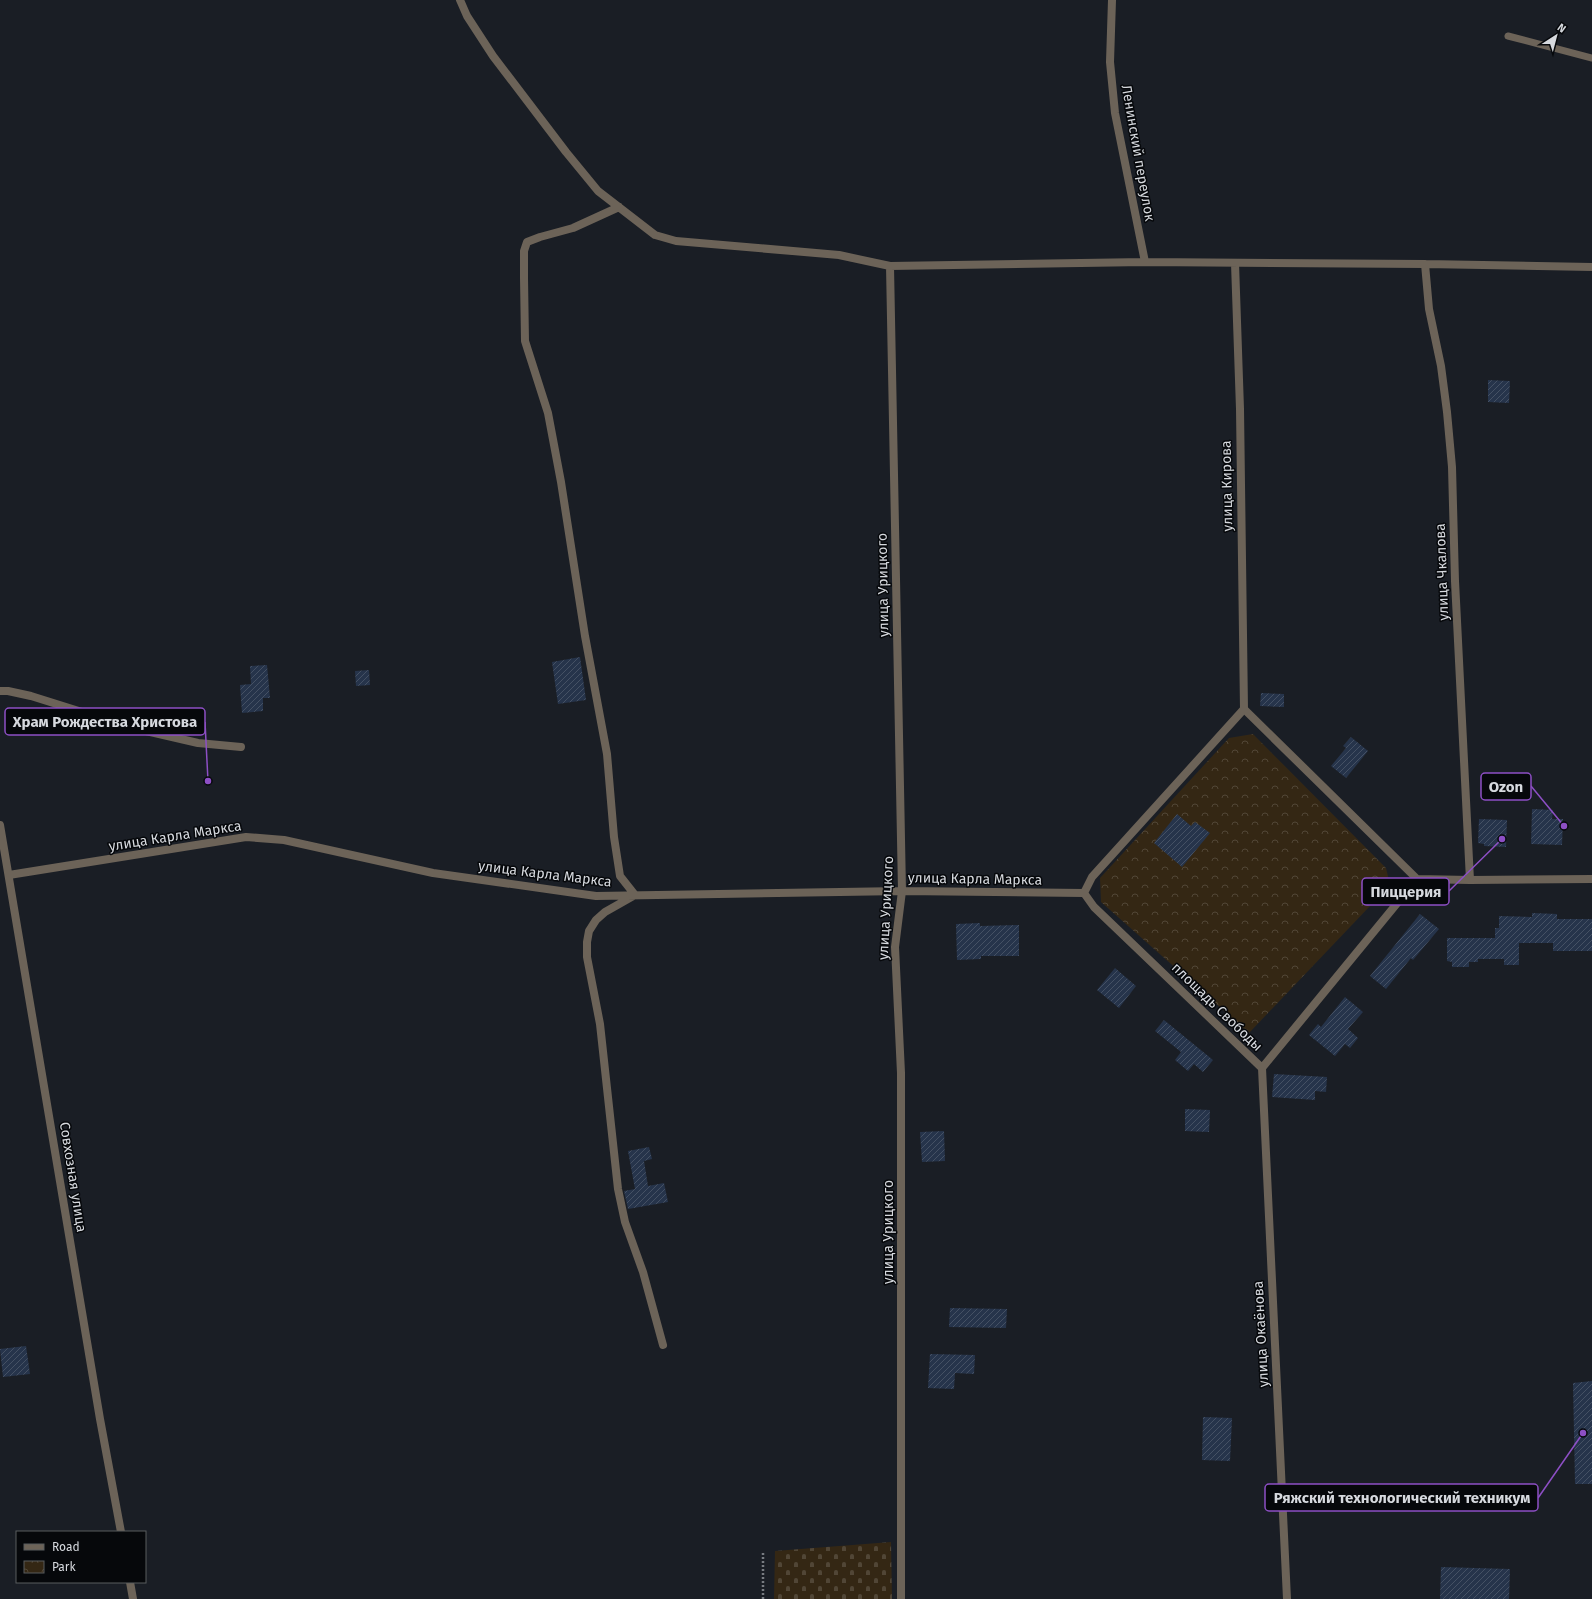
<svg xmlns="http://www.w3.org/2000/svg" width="1592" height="1599" viewBox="0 0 1592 1599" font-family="'Fira Sans',sans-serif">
	<defs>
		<pattern id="cemetery-stones" width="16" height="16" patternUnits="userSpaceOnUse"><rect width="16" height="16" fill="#342714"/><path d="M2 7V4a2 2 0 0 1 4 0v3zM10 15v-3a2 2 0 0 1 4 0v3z" fill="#514636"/></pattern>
		<pattern id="park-crowns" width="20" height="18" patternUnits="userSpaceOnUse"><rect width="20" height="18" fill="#342714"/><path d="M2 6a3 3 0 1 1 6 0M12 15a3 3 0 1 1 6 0" fill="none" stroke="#514636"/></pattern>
		<pattern id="building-hatch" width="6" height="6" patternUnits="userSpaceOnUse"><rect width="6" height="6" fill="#26344b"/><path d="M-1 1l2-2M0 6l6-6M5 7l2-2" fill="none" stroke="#455164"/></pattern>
	</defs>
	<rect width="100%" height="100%" fill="#1a1e25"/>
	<path fill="url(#cemetery-stones)" d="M 891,1542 L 892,1599 L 774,1599 L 775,1551 Z"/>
	<path fill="url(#park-crowns)" d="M 1253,734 L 1386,868 L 1390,885 L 1249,1033 L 1101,902 L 1100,878 L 1229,738 Z"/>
	<path fill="url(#building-hatch)" d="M 1488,380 L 1510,381 L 1509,403 L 1488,402 Z
		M 580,657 L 586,700 L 558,704 L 552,662 Z
		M 267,665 L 270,698 L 263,698 L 263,711 L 242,713 L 240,685 L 251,684 L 250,666 Z
		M 369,670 L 370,685 L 356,686 L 355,671 Z
		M 1261,693 L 1284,694 L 1284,707 L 1260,706 Z
		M 1351,737 L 1368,751 L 1346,778 L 1331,766 L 1346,748 L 1343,746 Z
		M 1532,809 L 1553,810 L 1552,819 L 1563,819 L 1562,845 L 1531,844 Z
		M 1177,814 L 1191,826 L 1195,822 L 1210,833 L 1182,867 L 1154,843 Z
		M 1479,819 L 1507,820 L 1506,847 L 1484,846 L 1484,844 L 1478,843 Z
		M 1532,913 L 1557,914 L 1557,919 L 1592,919 L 1592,951 L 1553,951 L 1553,943 L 1519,943 L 1519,965 L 1504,965 L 1504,959 L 1478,959 L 1478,962 L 1469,962 L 1469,967 L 1452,967 L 1452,962 L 1447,961 L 1447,938 L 1495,938 L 1495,928 L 1499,928 L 1499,916 L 1532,917 Z
		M 1420,914 L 1439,929 L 1413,960 L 1411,958 L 1386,989 L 1370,976 Z
		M 980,923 L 980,926 L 1019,925 L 1019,956 L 981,956 L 981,959 L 957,960 L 956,924 Z
		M 1115,968 L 1136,986 L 1119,1008 L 1097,990 Z
		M 1345,997 L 1363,1012 L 1348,1029 L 1358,1038 L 1350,1048 L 1345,1044 L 1335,1056 L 1309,1035 L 1318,1024 L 1321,1027 Z
		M 1164,1020 L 1213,1060 L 1203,1072 L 1194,1064 L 1188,1071 L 1175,1060 L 1181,1052 L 1155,1031 Z
		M 1274,1074 L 1327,1077 L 1326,1092 L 1315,1091 L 1315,1100 L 1272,1097 Z
		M 1185,1109 L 1210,1110 L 1209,1132 L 1185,1131 Z
		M 944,1131 L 945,1161 L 922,1162 L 920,1132 Z
		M 649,1147 L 652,1159 L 644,1161 L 648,1186 L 664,1183 L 668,1202 L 628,1209 L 624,1191 L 635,1189 L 628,1151 Z
		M 950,1308 L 1007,1309 L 1006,1328 L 949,1327 Z
		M 26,1346 L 30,1374 L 3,1377 L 0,1349 Z
		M 930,1354 L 975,1355 L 974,1374 L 955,1373 L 954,1389 L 928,1388 Z
		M 1592,1381 L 1592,1484 L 1575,1484 L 1573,1383 Z
		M 1203,1417 L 1232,1418 L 1230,1461 L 1202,1460 Z
		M 1441,1567 L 1510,1569 L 1509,1599 L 1440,1599 Z"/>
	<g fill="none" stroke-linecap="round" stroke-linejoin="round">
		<path stroke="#777b81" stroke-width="2.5" stroke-dasharray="2 2" stroke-linecap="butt" d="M 763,1553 L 763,1599"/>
		<path stroke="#6c6358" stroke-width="7" d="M 1508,36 L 1592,58"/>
		<path stroke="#6c6358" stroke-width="8" d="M 460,0 L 467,16 L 493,56 L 566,152 L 598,191 L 655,235 L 676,241 L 839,255 L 890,266 L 1145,262 L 1425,264 L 1592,267
			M 1112,0 L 1110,62 L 1115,113 L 1145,262
			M 619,207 L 573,228 L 540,237 L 527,242 L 524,251 L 524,278 L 525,341 L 548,413 L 561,482 L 585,636 L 607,754 L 614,837 L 620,876 L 635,895 L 605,912 L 596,920 L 589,931 L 587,942 L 587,957 L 600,1024 L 618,1189 L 625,1222 L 643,1272 L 663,1345
			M 1235,263 L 1240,409 L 1244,709
			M 1425,264 L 1429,309 L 1441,366 L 1447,412 L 1452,467 L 1455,581 L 1470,880
			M 890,266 L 902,891 L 895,947 L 901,1073 L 901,1599
			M 0,691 L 8,691 L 31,696 L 133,728 L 198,743 L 241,747
			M 1244,709 L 1092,877 L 1084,893 L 1094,907 L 1262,1068 L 1417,879
			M 1244,709 L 1417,879
			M 0,825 L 100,1419 L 121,1532
			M 9,875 L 246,837 L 284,840 L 433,873 L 596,896 L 902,891 L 1084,893
			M 1417,879 L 1470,880 L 1592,879
			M 1262,1068 L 1287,1599
			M 130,1582 L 133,1599"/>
	</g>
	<g text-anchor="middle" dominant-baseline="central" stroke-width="3" stroke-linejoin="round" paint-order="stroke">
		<g font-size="14" fill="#d6d9de" stroke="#06080b">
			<text transform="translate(1138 153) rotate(80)">Ленинский переулок</text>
			<text transform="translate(1227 486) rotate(-91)">улица Кирова</text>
			<text transform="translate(1442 572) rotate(-92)">улица Чкалова</text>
			<text transform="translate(883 585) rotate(-91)">улица Урицкого</text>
			<text transform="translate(175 836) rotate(-9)">улица Карла Маркса</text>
			<text transform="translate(545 874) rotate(7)">улица Карла Маркса</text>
			<text transform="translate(975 879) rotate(1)">улица Карла Маркса</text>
			<text transform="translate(886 908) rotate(-87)">улица Урицкого</text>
			<text transform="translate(1217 1007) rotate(44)">площадь Свободы</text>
			<text transform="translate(73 1177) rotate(81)">Совхозная улица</text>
			<text transform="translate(888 1232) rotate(-90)">улица Урицкого</text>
			<text transform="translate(1261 1334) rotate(-93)">улица Окаёнова</text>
		</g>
	</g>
	<path fill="none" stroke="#8d4fc5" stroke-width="1.5" d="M208 781L205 722M1564 826L1531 786M1502 839L1449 891M1583 1433L1538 1498"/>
	<g fill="#8d4fc5" stroke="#06080b" stroke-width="1.5">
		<circle cx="208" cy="781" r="4"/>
		<circle cx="1564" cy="826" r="4"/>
		<circle cx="1502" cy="839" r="4"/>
		<circle cx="1583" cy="1433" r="4"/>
	</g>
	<g fill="#06080b" stroke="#8d4fc5" stroke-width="1.5">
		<rect x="5" y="708" width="200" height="27" rx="4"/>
		<rect x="1481" y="773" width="50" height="27" rx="4"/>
		<rect x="1362" y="878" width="87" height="27" rx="4"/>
		<rect x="1265" y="1484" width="273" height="27" rx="4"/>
	</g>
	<g font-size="15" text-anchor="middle" font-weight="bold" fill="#d6d9de">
		<text x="105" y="727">Храм Рождества Христова</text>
		<text x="1506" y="792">Ozon</text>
		<text x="1406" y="897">Пиццерия</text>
		<text x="1402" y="1503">Ряжский технологический техникум</text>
	</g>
	<rect x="16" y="1531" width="130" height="52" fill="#06080b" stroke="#595c5f"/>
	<rect x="24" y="1544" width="20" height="6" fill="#6c6358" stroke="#595c5f"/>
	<text x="52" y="1551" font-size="12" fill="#d6d9de">Road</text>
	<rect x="24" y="1561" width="20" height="12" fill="url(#park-crowns)" stroke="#595c5f"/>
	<text x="52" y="1571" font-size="12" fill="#d6d9de">Park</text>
	<g transform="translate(1556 36) rotate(36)" stroke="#06080b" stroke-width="3" paint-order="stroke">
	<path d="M0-3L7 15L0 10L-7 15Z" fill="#d6d9de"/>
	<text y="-6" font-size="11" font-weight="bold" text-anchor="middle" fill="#d6d9de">N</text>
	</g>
</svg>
